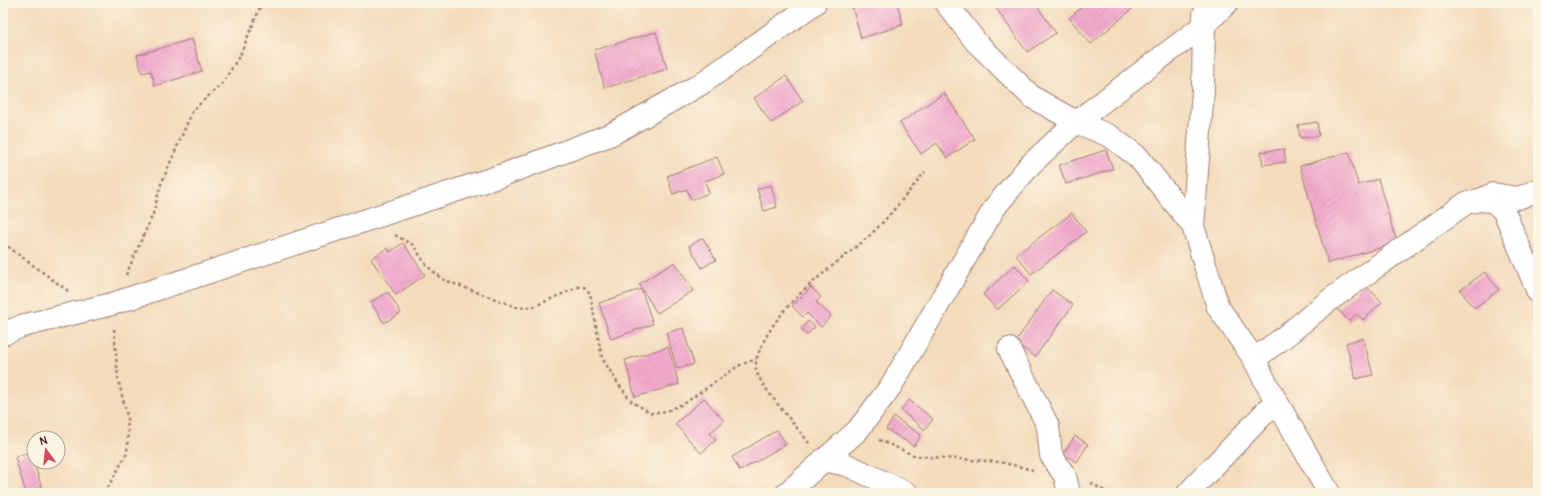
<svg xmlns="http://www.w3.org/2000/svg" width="1541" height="496" viewBox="0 0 1541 496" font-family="Pangolin,sans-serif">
	<defs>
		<pattern id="building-hatch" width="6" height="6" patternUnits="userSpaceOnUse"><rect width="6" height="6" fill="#f2aacd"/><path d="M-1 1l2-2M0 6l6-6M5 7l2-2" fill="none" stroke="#d192b0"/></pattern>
	</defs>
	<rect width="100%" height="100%" fill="#fcf5e5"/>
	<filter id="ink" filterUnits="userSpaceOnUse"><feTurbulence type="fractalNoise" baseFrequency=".025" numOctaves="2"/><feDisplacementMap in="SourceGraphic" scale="8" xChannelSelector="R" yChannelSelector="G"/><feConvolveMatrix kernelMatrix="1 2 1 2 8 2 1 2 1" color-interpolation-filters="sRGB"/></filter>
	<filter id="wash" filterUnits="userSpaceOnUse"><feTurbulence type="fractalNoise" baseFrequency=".012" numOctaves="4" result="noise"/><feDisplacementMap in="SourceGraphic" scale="16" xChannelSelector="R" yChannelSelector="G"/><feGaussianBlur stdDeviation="0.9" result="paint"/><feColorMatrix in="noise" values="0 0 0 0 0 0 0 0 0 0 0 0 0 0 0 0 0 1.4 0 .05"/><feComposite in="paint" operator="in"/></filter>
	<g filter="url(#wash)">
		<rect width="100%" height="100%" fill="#f3dbbb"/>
		<g id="blocks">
			<path fill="url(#building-hatch)" d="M 851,3 L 897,3 L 903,25 L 861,38 Z
				M 995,3 L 1035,3 L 1056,33 L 1027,52 L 993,4 Z
				M 1087,3 L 1127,3 L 1132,9 L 1091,44 L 1069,18 Z
				M 656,32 L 667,69 L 605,88 L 594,50 Z
				M 192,39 L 202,71 L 155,86 L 151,71 L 142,73 L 137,55 Z
				M 786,76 L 803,101 L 771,123 L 754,98 Z
				M 944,93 L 975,139 L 947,158 L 937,143 L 921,154 L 900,123 Z
				M 1317,122 L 1319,136 L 1300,138 L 1298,125 Z
				M 1284,149 L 1286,162 L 1263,165 L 1261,152 Z
				M 1106,150 L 1113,169 L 1066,184 L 1059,165 Z
				M 1349,152 L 1358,185 L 1378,179 L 1397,243 L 1328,263 L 1300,166 Z
				M 717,157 L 724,174 L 705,181 L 709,193 L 691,200 L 687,189 L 673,194 L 667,176 Z
				M 771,185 L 777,207 L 764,211 L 757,189 Z
				M 1072,213 L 1086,232 L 1031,274 L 1016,255 Z
				M 703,238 L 716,260 L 702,268 L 689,246 Z
				M 403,243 L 425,275 L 396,295 L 371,259 L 387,248 L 390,252 Z
				M 675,262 L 693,291 L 657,313 L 639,284 Z
				M 1015,265 L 1029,281 L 997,310 L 983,294 Z
				M 1485,272 L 1499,290 L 1474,308 L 1460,290 Z
				M 1364,284 L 1382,302 L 1363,320 L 1357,314 L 1349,321 L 1337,309 Z
				M 811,287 L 821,297 L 816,302 L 831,316 L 821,327 L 807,313 L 803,317 L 792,306 Z
				M 641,289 L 653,324 L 611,339 L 599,303 Z
				M 1052,290 L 1073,305 L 1035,357 L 1015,342 Z
				M 388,292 L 401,313 L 384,323 L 371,302 Z
				M 808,321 L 815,327 L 807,335 L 801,329 Z
				M 683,328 L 694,364 L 677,369 L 666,333 Z
				M 1363,338 L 1373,375 L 1356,379 L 1346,343 Z
				M 668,347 L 679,384 L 635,397 L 625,360 Z
				M 704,398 L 724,421 L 710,433 L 716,440 L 701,453 L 675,424 Z
				M 909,400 L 933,419 L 925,430 L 901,410 Z
				M 894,417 L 921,435 L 914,446 L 886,429 Z
				M 777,430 L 786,444 L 740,471 L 732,457 Z
				M 1075,436 L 1088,444 L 1077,462 L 1063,454 Z
				M 30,452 L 44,493 L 26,493 L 15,457 Z"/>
		</g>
	</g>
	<g filter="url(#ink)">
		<use href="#blocks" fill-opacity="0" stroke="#9e7d73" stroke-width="1"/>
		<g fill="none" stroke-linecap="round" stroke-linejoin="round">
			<defs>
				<path id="street" d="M 946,3 L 976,42 L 1032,97 L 1076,122 L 1110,136 L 1138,157 L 1193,226
					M 1204,14 L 1203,90 L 1193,226 L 1218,307 L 1254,359 L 1266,383 L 1329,493
					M 1484,198 L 1493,194 L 1518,198 L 1538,190
					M 3,334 L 22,326 L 112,304 L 500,176 L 612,134 L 701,84 L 815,3
					M 1009,349 L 1048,426 L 1051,455 L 1065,476 L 1069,493
					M 1254,359 L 1283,338 L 1331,299 L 1466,203 L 1479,200 L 1493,201 L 1504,211 L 1538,292
					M 823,460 L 847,465 L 907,493
					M 787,493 L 858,430 L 891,386 L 995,207 L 1030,165 L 1076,122 L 1204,25 L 1227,3
					M 1188,493 L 1276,401"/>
			</defs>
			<use href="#street" stroke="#9e7d73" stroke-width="24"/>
			<path stroke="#9e7d73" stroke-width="2.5" stroke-dasharray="3 3" stroke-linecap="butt" d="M 395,235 L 413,245 L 427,266 L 442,279 L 519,308 L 535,306 L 578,287 L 584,287 L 590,293 L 602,358 L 619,385 L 631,401 L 651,413 L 667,411 L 685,403 L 738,366 L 756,359
				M 3,243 L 68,291
				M 126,275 L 153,214 L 161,184 L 193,110 L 223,83 L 241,53 L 262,3
				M 879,440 L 916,456 L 1000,462 L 1033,470
				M 809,443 C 799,429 757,383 756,369 C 755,359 759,352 763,343 C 786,296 831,269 869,236 C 888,219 908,192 925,172
				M 1091,483 L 1108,493
				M 105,493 L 127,453 L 128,435 L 127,416 L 118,379 L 114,327"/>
			<use href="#street" stroke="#fff" stroke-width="22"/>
		</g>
	</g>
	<rect width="1541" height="496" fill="none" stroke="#fcf5e5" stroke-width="16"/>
	<g transform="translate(46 450) rotate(345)"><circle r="19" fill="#fcf5e5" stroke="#b59f9b"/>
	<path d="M0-3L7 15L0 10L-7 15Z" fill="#d1495b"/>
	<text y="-6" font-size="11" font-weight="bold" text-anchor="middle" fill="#4a1f2b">N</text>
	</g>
</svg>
